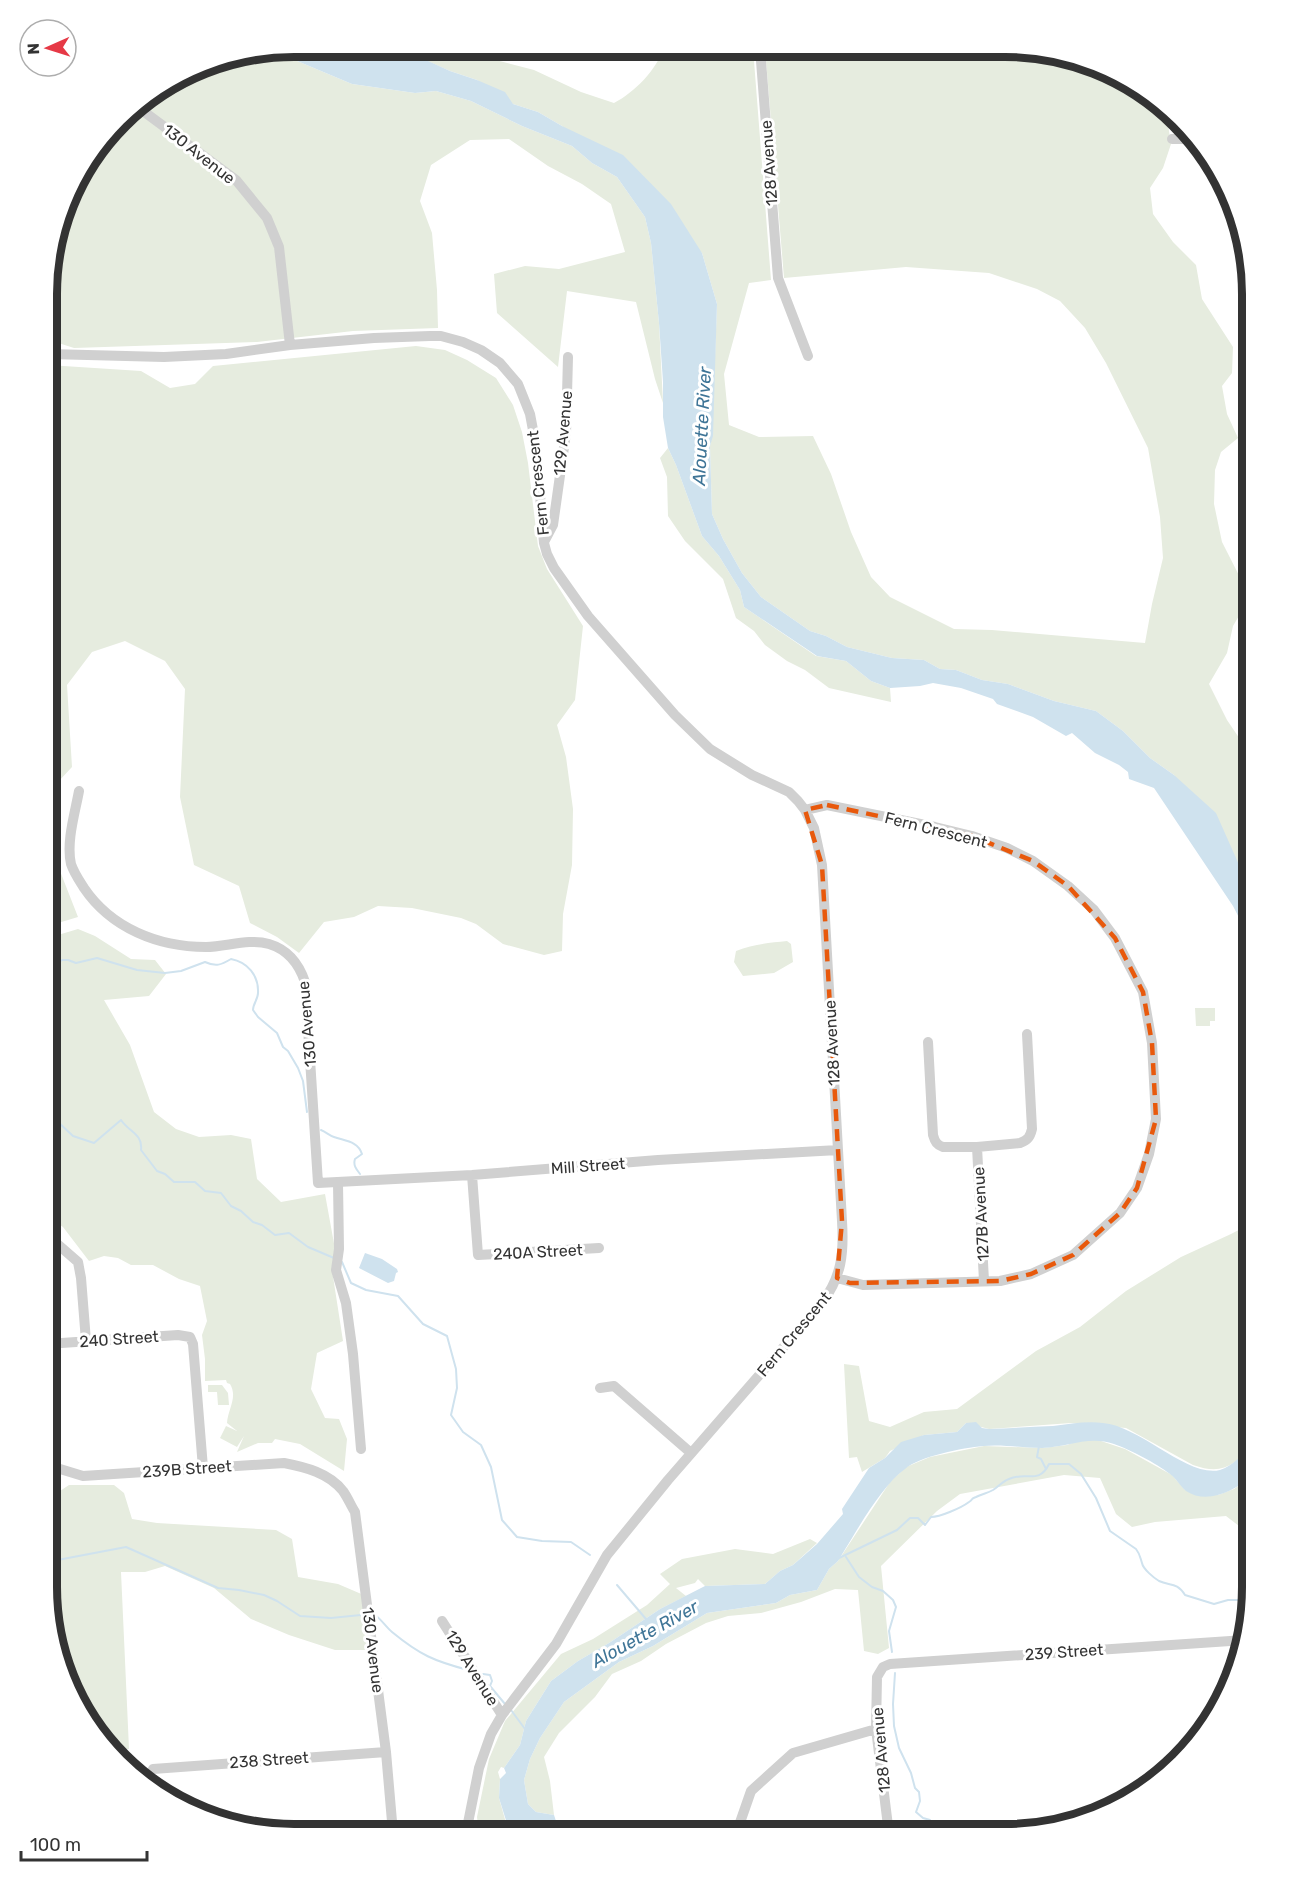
<svg xmlns="http://www.w3.org/2000/svg" width="1299" height="1881" viewBox="0 0 1299 1881" font-family="Rubik,sans-serif">
	<rect width="100%" height="100%" fill="#fff"/>
	<path fill="#e6ecdf" d="M 305,47 L 369,47 L 368,55 C 348,65 325,56 305,47 Z
		M 396,47 L 447,47 L 534,70 L 581,92 L 614,103 C 635,92 656,70 664,48 L 753,48 L 771,280 L 749,283 L 724,374 L 729,425 L 759,437 L 813,436 L 831,474 L 851,532 L 871,577 L 890,597 L 954,629 L 992,630 L 1145,643 L 1152,604 L 1163,558 L 1160,517 L 1148,448 L 1106,363 L 1085,328 L 1060,301 L 1037,289 L 989,273 L 906,267 L 784,278 L 765,48 L 882,48 L 888,53 L 906,48 L 1038,49 L 1099,65 L 1128,82 L 1129,87 L 1150,107 L 1167,118 L 1171,144 L 1163,168 L 1150,188 L 1153,214 L 1173,242 L 1196,265 L 1202,299 L 1233,347 L 1232,373 L 1222,386 L 1227,414 L 1238,438 L 1221,452 L 1215,470 L 1214,504 L 1222,542 L 1250,597 L 1233,626 L 1227,653 L 1209,684 L 1227,720 L 1252,757 L 1252,894 L 1174,775 L 1150,758 L 1123,731 L 1096,711 L 1054,701 L 1008,684 L 982,680 L 956,670 L 940,669 L 924,660 L 892,658 L 847,647 L 826,636 L 810,631 L 761,597 L 742,573 L 723,539 L 712,514 L 710,446 L 712,436 L 717,304 L 702,253 L 562,126 L 538,112 L 513,104 L 477,80 L 450,71 Z
		M 267,51 L 273,55 L 290,58 L 352,84 L 415,93 L 436,91 L 471,101 L 522,126 L 572,146 L 592,163 L 617,177 L 645,217 L 651,243 L 659,323 L 663,403 L 655,379 L 636,302 L 567,291 L 558,367 L 497,313 L 494,274 L 525,266 L 559,269 L 625,252 L 611,204 L 582,184 L 548,166 L 509,139 L 470,140 L 431,165 L 420,201 L 432,233 L 437,290 L 438,328 L 353,331 L 257,342 L 74,348 L 49,340 L 49,305 L 51,298 L 52,251 L 79,171 L 131,108 L 214,60 Z
		M 416,346 L 445,350 L 467,360 L 496,378 L 513,405 L 522,432 L 528,463 L 538,546 L 547,569 L 583,626 L 575,700 L 557,725 L 566,757 L 573,809 L 572,865 L 563,914 L 562,951 L 544,955 L 503,944 L 476,924 L 461,918 L 412,908 L 378,906 L 354,917 L 324,922 L 299,953 L 277,937 L 250,923 L 239,886 L 194,865 L 180,797 L 185,689 L 165,661 L 125,641 L 92,652 L 67,685 L 72,767 L 58,782 L 48,783 L 48,365 L 141,371 L 170,388 L 195,384 L 213,366 Z
		M 668,448 L 676,465 L 702,536 L 719,556 L 740,590 L 744,607 L 816,656 L 846,661 L 871,681 L 890,688 L 891,702 L 829,688 L 805,670 L 787,661 L 765,645 L 754,631 L 736,618 L 723,579 L 685,541 L 668,516 L 667,477 L 660,458 Z
		M 60,871 L 78,917 L 48,926 L 48,873 Z
		M 78,929 L 95,936 L 131,959 L 155,960 L 166,974 L 149,996 L 104,1000 L 130,1045 L 154,1112 L 176,1129 L 199,1137 L 231,1135 L 251,1139 L 257,1179 L 281,1202 L 325,1194 L 335,1249 L 332,1270 L 343,1341 L 317,1353 L 311,1389 L 325,1418 L 339,1419 L 347,1439 L 344,1471 L 300,1444 L 275,1439 L 272,1443 L 258,1443 L 237,1452 L 244,1436 L 237,1447 L 220,1438 L 226,1426 L 237,1431 L 227,1423 C 228,1409 238,1397 230,1384 L 227,1383 L 226,1380 L 205,1381 L 205,1359 L 202,1335 L 207,1321 L 200,1286 L 179,1279 L 153,1265 L 131,1265 L 118,1258 L 104,1256 L 89,1261 L 63,1227 L 47,1216 L 48,938 Z
		M 787,941 L 791,944 L 793,962 L 774,973 L 743,976 L 734,962 L 736,951 C 753,944 769,943 787,941 Z
		M 1195,1008 L 1215,1008 L 1215,1021 L 1210,1021 L 1210,1026 L 1196,1026 Z
		M 1252,1223 L 1252,1444 C 1234,1467 1221,1475 1193,1465 L 1126,1428 L 1071,1423 L 989,1429 L 966,1423 L 957,1432 L 924,1435 L 890,1451 L 885,1458 L 862,1472 L 857,1457 L 849,1458 L 844,1364 L 859,1366 L 869,1421 L 890,1427 L 924,1412 L 957,1409 L 1036,1351 L 1080,1327 L 1126,1291 L 1181,1257 L 1231,1234 Z
		M 222,1385 L 228,1393 L 229,1405 L 218,1405 L 217,1392 L 208,1392 L 208,1385 Z
		M 1080,1440 L 1098,1440 L 1125,1449 L 1172,1475 L 1185,1490 L 1218,1495 L 1234,1489 L 1252,1476 L 1252,1536 L 1226,1516 L 1155,1522 L 1132,1527 L 1116,1514 L 1100,1478 L 1064,1475 L 960,1494 L 937,1511 L 881,1566 L 889,1648 L 878,1654 L 864,1651 L 858,1590 L 835,1589 L 801,1602 L 761,1613 L 728,1616 L 706,1623 L 666,1644 L 641,1661 L 612,1674 L 595,1697 L 559,1733 L 544,1757 L 550,1781 L 554,1815 L 536,1812 L 528,1804 L 524,1780 L 530,1759 L 540,1738 L 564,1702 L 619,1662 L 653,1646 L 707,1613 L 776,1603 L 790,1595 L 817,1590 L 829,1569 L 838,1561 L 890,1482 L 906,1467 L 930,1457 L 984,1446 L 1043,1448 L 1067,1445 Z
		M 69,1485 L 114,1485 L 124,1493 L 132,1519 L 157,1523 L 276,1530 L 292,1539 L 298,1577 L 338,1584 L 366,1596 L 373,1650 L 335,1650 L 289,1635 L 251,1619 L 214,1588 L 165,1566 L 145,1572 L 121,1572 L 129,1749 L 116,1750 L 72,1696 L 47,1587 L 47,1518 L 53,1518 L 57,1493 Z
		M 810,1539 L 817,1543 L 793,1565 L 780,1571 L 765,1584 L 705,1586 L 698,1579 L 695,1583 L 676,1588 L 686,1596 L 660,1609 L 609,1643 L 578,1661 L 551,1681 L 526,1721 L 520,1745 L 504,1768 L 501,1767 L 498,1772 L 500,1779 L 499,1798 L 506,1823 L 499,1833 L 479,1833 L 477,1817 L 489,1759 L 505,1721 L 561,1654 L 593,1639 L 647,1605 L 670,1584 L 660,1574 L 682,1559 L 735,1549 L 773,1554 Z
		M 283,1823 L 306,1823 L 317,1833 L 262,1832 L 247,1828 Z"/>
	<path fill="#cfe2ee" d="M 294,47 C 320,47 341,69 368,55 L 369,47 L 396,47 L 402,49 L 450,71 L 477,80 L 505,92 L 513,104 L 538,112 L 562,126 L 623,155 L 671,204 L 702,253 L 717,304 L 713,436 L 710,446 L 712,514 L 723,539 L 742,573 L 761,597 L 810,631 L 826,636 L 847,647 L 892,658 L 924,660 L 940,669 L 956,670 L 982,680 L 1008,684 L 1054,701 L 1096,711 L 1123,731 L 1150,758 L 1174,775 L 1216,813 L 1252,894 L 1252,943 L 1233,906 L 1154,788 L 1129,779 L 1128,772 L 1119,765 L 1095,753 L 1072,733 L 1066,736 L 1033,717 L 997,704 L 993,699 L 961,688 L 933,683 L 920,686 L 890,688 L 871,681 L 846,661 L 817,656 L 744,607 L 740,590 L 719,556 L 702,536 L 676,465 L 668,448 L 663,417 L 663,382 L 659,323 L 651,243 L 645,217 L 617,177 L 592,163 L 572,146 L 522,126 L 471,101 L 436,91 L 415,93 L 352,84 L 290,58 L 273,55 L 267,51 Z
		M 365,1253 L 382,1259 L 397,1269 L 398,1272 L 396,1273 L 394,1281 L 388,1283 L 359,1268 Z
		M 976,1422 L 982,1428 L 989,1429 C 1010,1428 1032,1427 1053,1426 C 1070,1424 1086,1421 1103,1423 C 1140,1426 1188,1478 1220,1470 C 1232,1466 1244,1454 1252,1444 L 1252,1476 C 1234,1491 1207,1505 1186,1491 C 1180,1486 1176,1478 1170,1474 C 1156,1463 1131,1450 1114,1444 C 1089,1435 1068,1447 1042,1448 C 1023,1448 1003,1444 983,1446 C 963,1448 920,1456 905,1469 C 880,1487 855,1534 838,1561 L 829,1569 L 817,1590 L 790,1595 L 776,1603 L 707,1613 L 653,1646 L 619,1662 L 564,1702 L 540,1738 L 530,1759 L 524,1780 L 528,1804 L 536,1812 L 554,1815 L 560,1833 L 537,1833 L 537,1828 L 532,1824 L 509,1830 L 499,1798 L 500,1779 L 506,1773 L 504,1768 L 520,1745 L 526,1721 L 551,1681 L 578,1661 L 609,1643 L 660,1609 L 705,1586 L 765,1584 L 780,1571 L 793,1565 L 817,1544 L 843,1514 L 842,1509 L 869,1468 L 885,1458 L 901,1442 L 924,1435 L 957,1432 L 966,1423 Z"/>
	<g fill="none" stroke-linecap="round" stroke-linejoin="round">
		<path stroke="#cfe2ee" stroke-width="2" d="M 48,962 L 50,966 L 53,966 L 62,960 L 68,960 L 76,963 L 97,958 L 137,970 L 165,973 L 181,971 L 205,962 C 216,967 221,965 231,959 C 247,962 259,975 258,993 C 258,999 253,1004 253,1010 L 258,1017 L 277,1033 L 283,1047 L 288,1051 L 298,1068 L 303,1081 L 307,1112
			M 47,1118 L 57,1121 L 73,1136 L 94,1143 L 121,1120 C 129,1132 143,1134 141,1150 L 157,1171 L 165,1174 L 174,1182 L 195,1182 L 205,1191 L 221,1193 L 231,1206 L 241,1211 L 253,1222 L 262,1225 L 275,1235 L 289,1233 L 308,1247 L 334,1258
			M 321,1130 C 326,1132 330,1136 334,1137 C 345,1141 358,1141 362,1154 L 355,1159 C 353,1165 356,1169 360,1174
			M 342,1262 L 351,1283 L 366,1290 L 398,1296 L 423,1324 L 447,1336 L 456,1369 L 457,1388 L 451,1415 L 463,1432 L 481,1445 L 491,1467 L 502,1520 L 517,1537 L 542,1541 L 571,1542 L 590,1555
			M 1039,1446 L 1037,1457 L 1041,1459 L 1046,1469
			M 846,1557 L 859,1577 L 872,1587 L 883,1591 L 893,1600 L 896,1607 L 889,1631 L 892,1652
			M 837,1559 L 897,1530 L 910,1518 L 918,1518 L 925,1525 L 931,1517 C 940,1517 961,1508 969,1502 C 974,1499 970,1499 976,1497 C 982,1494 988,1493 993,1490 C 999,1486 1003,1481 1009,1479 C 1026,1471 1039,1485 1049,1464 L 1069,1464 L 1081,1474 L 1096,1498 L 1110,1531 L 1136,1549 C 1140,1554 1140,1557 1142,1563 C 1143,1569 1154,1578 1159,1581 C 1170,1586 1177,1582 1185,1595 L 1214,1604 L 1228,1600 L 1239,1600 L 1252,1598
			M 47,1562 L 126,1547 L 218,1588 L 239,1590 L 264,1595 L 277,1601 L 300,1616 L 331,1618 L 361,1615
			M 617,1585 L 646,1619
			M 375,1615 C 381,1619 386,1627 392,1632 C 420,1655 434,1661 468,1670
			M 895,1673 L 893,1704 L 894,1726 L 899,1748 L 911,1773 L 915,1788 L 919,1792 L 920,1801 L 916,1812 L 923,1818 L 930,1820 L 935,1828 L 948,1834
			M 483,1674 L 490,1675 L 492,1681 L 490,1686 L 505,1704
			M 511,1710 L 525,1729"/>
		<path stroke="#d0d0d0" stroke-width="10" d="M 760,48 L 778,278 L 808,356
			M 135,105 L 236,180 L 267,218 L 279,247 L 290,345
			M 1172,139 L 1189,139
			M 49,354 L 164,357 L 226,354 L 290,345 L 374,338 L 430,336 L 441,336 L 463,342 L 481,350 L 500,363 L 518,384 L 530,414 L 536,446 L 544,543 L 547,554 L 554,568 L 588,616 L 675,715 L 710,749 L 752,775 L 789,792 L 798,801 L 805,810 L 814,828 L 822,865 L 842,1221 C 844,1253 842,1276 822,1303 L 668,1480 L 607,1555 L 556,1644 L 502,1715 L 491,1734 L 479,1768 L 466,1833
			M 544,542 L 553,525 L 566,433 L 568,357
			M 79,791 C 75,813 66,842 71,864 C 74,873 79,880 84,888 C 111,928 158,947 206,947 C 226,947 249,938 269,944 C 289,950 299,964 305,982 L 318,1183 L 472,1175 L 658,1160 L 838,1150
			M 805,810 L 827,805 L 935,827 L 972,836 L 1007,848 L 1033,861 L 1068,886 L 1094,910 L 1115,938 L 1143,992 L 1152,1043 L 1156,1119 L 1149,1154 L 1137,1188 L 1120,1213 L 1073,1255 L 1031,1274 L 1000,1281 L 863,1285 L 837,1278
			M 928,1042 L 933,1135 C 935,1142 937,1145 943,1147 L 977,1147 L 984,1281
			M 977,1147 L 1020,1143 C 1028,1140 1030,1137 1032,1129 L 1027,1034
			M 472,1175 L 478,1255 L 599,1248
			M 338,1183 L 339,1249 L 336,1270 L 346,1303 L 353,1354 L 361,1449
			M 47,1235 L 78,1262 L 81,1278 L 86,1341
			M 47,1344 L 178,1335 L 190,1337 L 193,1344 L 203,1468
			M 600,1388 L 614,1386 L 691,1453
			M 47,1465 L 83,1476 L 284,1463 C 305,1467 329,1473 343,1491 C 348,1498 351,1506 355,1512 L 386,1752 L 393,1833
			M 442,1621 L 502,1715
			M 153,1769 L 386,1752
			M 736,1834 L 751,1791 L 793,1753 L 876,1729
			M 889,1834 L 876,1729 L 877,1677 L 883,1667 L 890,1664 L 1245,1640"/>
	</g>
	<path fill="none" stroke="#e8590c" stroke-width="4.5" stroke-dasharray="12 8" stroke-linejoin="round" d="M 827,805 L 972,836 L 1033,861 L 1068,886 L 1115,938 L 1143,992 L 1152,1043 L 1156,1119 L 1137,1188 L 1120,1213 L 1073,1255 L 1031,1274 L 1000,1281 L 850,1283 L 837,1278 L 842,1221 L 822,865 L 805,810 Z"/>
	<g text-anchor="middle" dominant-baseline="central" stroke-width="6" stroke-linejoin="round" paint-order="stroke">
		<g font-size="16" fill="#333" stroke="#fff">
			<text transform="translate(199 154) rotate(38)">130 Avenue</text>
			<text transform="translate(769 163) rotate(-94)">128 Avenue</text>
			<text transform="translate(563 433) rotate(-85)">129 Avenue</text>
			<text transform="translate(538 483) rotate(-96)">Fern Crescent</text>
			<text transform="translate(936 830) rotate(14)">Fern Crescent</text>
			<text transform="translate(307 1024) rotate(-95)">130 Avenue</text>
			<text transform="translate(832 1043) rotate(-93)">128 Avenue</text>
			<text transform="translate(588 1166) rotate(-4)">Mill Street</text>
			<text transform="translate(981 1214) rotate(-93)">127B Avenue</text>
			<text transform="translate(538 1252) rotate(-3)">240A Street</text>
			<text transform="translate(794 1334) rotate(-50)">Fern Crescent</text>
			<text transform="translate(119 1339) rotate(-4)">240 Street</text>
			<text transform="translate(187 1469) rotate(-4)">239B Street</text>
			<text transform="translate(373 1650) rotate(83)">130 Avenue</text>
			<text transform="translate(1064 1652) rotate(-4)">239 Street</text>
			<text transform="translate(472 1668) rotate(58)">129 Avenue</text>
			<text transform="translate(881 1750) rotate(-95)">128 Avenue</text>
			<text transform="translate(269 1760) rotate(-4)">238 Street</text>
		</g>
		<g font-size="18" font-style="italic" fill="#3f7597" stroke="#fff">
			<text transform="translate(702 426) rotate(-87)">Alouette River</text>
			<text transform="translate(645 1634) rotate(-29)">Alouette River</text>
		</g>
	</g>
	<path d="M0 0H1299V1881H0ZM294 57H1005A237 237 0 0 1 1242 294V1587A237 237 0 0 1 1005 1824H294A237 237 0 0 1 57 1587V294A237 237 0 0 1 294 57Z" fill="#fff" fill-rule="evenodd"/>
	<path fill="none" stroke="#333" stroke-width="8" d="M294 57H1005A237 237 0 0 1 1242 294V1587A237 237 0 0 1 1005 1824H294A237 237 0 0 1 57 1587V294A237 237 0 0 1 294 57Z"/>
	<g transform="translate(48 48) rotate(267)"><circle r="28" fill="#ffffff" stroke="#adadad" stroke-width="1.5"/>
	<path d="M0-4.5L10 22L0 15L-10 22Z" fill="#e63946"/>
	<text y="-9" font-size="16" font-weight="bold" text-anchor="middle" fill="#333333">N</text>
	</g>
	<path d="M21 1851v9h126v-9" fill="none" stroke="#333333" stroke-width="3"/>
	<text x="30" y="1851" font-size="18" fill="#333333" stroke="#ffffff" stroke-width="4.5" paint-order="stroke">100 m</text>
</svg>
